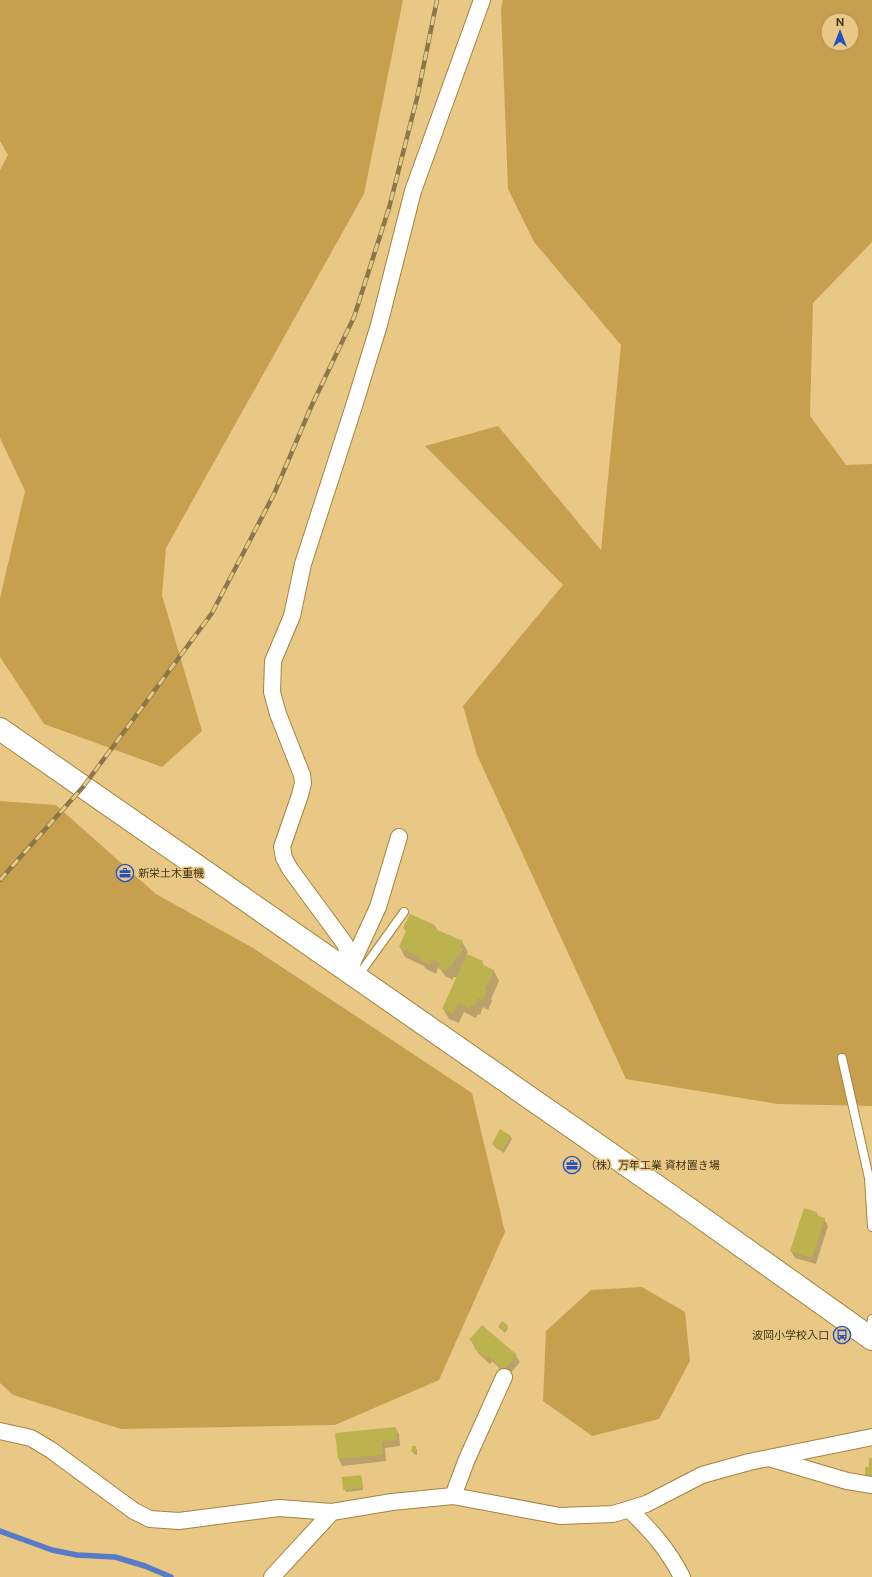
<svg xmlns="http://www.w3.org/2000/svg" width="872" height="1577" viewBox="0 0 872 1577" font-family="'Public Sans','Noto Sans JP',sans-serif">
	<rect width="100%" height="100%" fill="#e9c885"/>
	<path fill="#c7a04f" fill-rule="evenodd" d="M 0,0 L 403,0 L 364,194 L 166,548 L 162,595 L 202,731 L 162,767 L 44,724 L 0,657 L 0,598 L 25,491 L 0,438 L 0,170 L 8,155 L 0,141 Z
		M 503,0 L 872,0 L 872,242 L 813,303 L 810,416 L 846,465 L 872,464 L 872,1106 L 778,1104 L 626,1079 L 477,755 L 463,706 L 563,585 L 425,446 L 498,426 L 601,550 L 621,345 L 534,242 L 508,189 L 501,9 ZM 828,20 L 852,20 L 852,44 L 828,44 Z
		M 0,801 L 56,805 L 156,894 L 253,948 L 472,1093 L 505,1232 L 439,1380 L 335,1425 L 121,1429 L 13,1395 L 0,1383 Z
		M 642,1287 L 685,1312 L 690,1361 L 659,1419 L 592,1436 L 543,1401 L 546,1331 L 591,1290 Z"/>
	<path fill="#0003" d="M 410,915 L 435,926 L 438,931 L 462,942 L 468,952 L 466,955 L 482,962 L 485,967 L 494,971 L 499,981 L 491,999 L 492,1001 L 488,1010 L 483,1007 L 480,1015 L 478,1014 L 476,1018 L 464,1012 L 459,1023 L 449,1019 L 443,1009 L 458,977 L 453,977 L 453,980 L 445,976 L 441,970 L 438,968 L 436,974 L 426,969 L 424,966 L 405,957 L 400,947 L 407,933 Z
		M 510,1136 L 512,1139 L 504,1153 L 495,1147 L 493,1144 Z
		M 816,1213 L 819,1217 L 824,1219 L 828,1226 L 816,1264 L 795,1258 L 791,1251 Z
		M 507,1325 L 508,1328 L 505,1333 L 499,1327 Z
		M 482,1326 L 516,1356 L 520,1362 L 508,1376 L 492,1361 L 490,1364 L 479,1354 L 475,1348 L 471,1340 Z
		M 395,1428 L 399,1434 L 400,1446 L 385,1448 L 386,1461 L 342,1466 L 339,1459 L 336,1434 Z
		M 415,1447 L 417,1450 L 417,1455 L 414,1454 L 412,1451 Z
		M 361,1476 L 362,1479 L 363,1490 L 346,1492 L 344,1489 Z"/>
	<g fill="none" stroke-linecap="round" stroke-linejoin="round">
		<path stroke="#577bc6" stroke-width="5.5" d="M 0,1531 L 52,1550 L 77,1555 L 115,1557 L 145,1566 L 171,1577"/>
	</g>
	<path fill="#bcb34f" d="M 410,914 L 435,925 L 433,928 L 463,941 L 460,947 L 463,948 L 459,957 L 457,955 L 451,967 L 448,967 L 447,971 L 438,967 L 440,963 L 433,959 L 430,965 L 419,959 L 420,958 L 399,947 L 406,931 L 403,928 Z
		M 467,954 L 483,961 L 481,964 L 494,970 L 485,990 L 487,990 L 483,1000 L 478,998 L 474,1006 L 472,1005 L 470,1009 L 458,1003 L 453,1014 L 442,1009 Z
		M 500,1129 L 511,1136 L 502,1151 L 492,1144 Z
		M 804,1208 L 817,1212 L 816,1215 L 825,1218 L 812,1258 L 790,1251 Z
		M 502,1321 L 508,1325 L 503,1331 L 498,1327 Z
		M 482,1325 L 517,1355 L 504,1370 L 488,1356 L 486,1358 L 474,1348 L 476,1345 L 469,1340 Z
		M 396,1427 L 397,1440 L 382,1442 L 383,1455 L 338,1459 L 335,1433 Z
		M 412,1446 L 416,1446 L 416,1452 L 411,1452 Z
		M 869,1458 L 872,1458 L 872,1478 L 870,1478 L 870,1476 L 865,1476 L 865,1467 L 869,1467 Z
		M 361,1475 L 362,1488 L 343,1490 L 342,1477 Z"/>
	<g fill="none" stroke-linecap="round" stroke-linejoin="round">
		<defs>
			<path id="lane" d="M 358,976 L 404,912
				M 842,1058 L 869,1178 L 872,1227
				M 870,1335 L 872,1319"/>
			<path id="street" d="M 342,967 C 346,959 349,953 345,944 L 290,869 L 284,858 L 282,847 L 300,795 L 303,783 L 302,775 L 278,714 L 272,692 L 273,661 L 292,616 L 303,564 L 354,406 L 379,325 L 413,191 L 482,0
				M 349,970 L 378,907 L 399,837
				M 0,1431 L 31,1438 L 51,1450 L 134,1511 L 150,1519 L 179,1521 L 279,1508 L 332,1512 L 392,1502 L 453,1496 L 560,1516 L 613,1514 L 646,1504 L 702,1475 L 749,1462 L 872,1437
				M 769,1458 L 847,1481 L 872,1485
				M 453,1496 L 467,1459 L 504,1377
				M 629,1509 C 652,1532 667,1548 682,1577
				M 272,1577 L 332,1512"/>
			<path id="secondary" d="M 0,729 L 671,1196 L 872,1339"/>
		</defs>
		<use href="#lane" stroke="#a38341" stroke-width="10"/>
		<use href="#street" stroke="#a38341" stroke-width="18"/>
		<use href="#secondary" stroke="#a38341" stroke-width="24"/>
		<use href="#lane" stroke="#fff" stroke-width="8"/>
		<use href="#street" stroke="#fff" stroke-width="16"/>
		<use href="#secondary" stroke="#fff" stroke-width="22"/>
		<defs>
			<path id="rail" d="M 0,880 L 83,787 L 212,613 L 274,494 L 311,407 L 354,317 L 389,208 L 417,98 L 437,0"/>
		</defs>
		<use href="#rail" stroke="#8d7749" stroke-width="4.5"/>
		<use href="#rail" stroke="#e9c885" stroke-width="3" stroke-dasharray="9" stroke-linecap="butt"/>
	</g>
	<defs>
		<symbol id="office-ring" viewBox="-11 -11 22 22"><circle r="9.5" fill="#e9c885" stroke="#2452c0" stroke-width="1.5"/><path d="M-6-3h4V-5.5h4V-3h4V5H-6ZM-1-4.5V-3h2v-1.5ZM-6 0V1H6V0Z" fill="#2452c0"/></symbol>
		<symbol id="bus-ring" viewBox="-11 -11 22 22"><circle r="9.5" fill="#e9c885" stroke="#2452c0" stroke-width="1.5"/><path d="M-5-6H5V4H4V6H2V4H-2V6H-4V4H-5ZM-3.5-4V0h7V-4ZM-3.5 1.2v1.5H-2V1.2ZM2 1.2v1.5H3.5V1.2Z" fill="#2452c0"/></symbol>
	</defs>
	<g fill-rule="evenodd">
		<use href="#office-ring" x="115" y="863" width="20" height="20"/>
		<use href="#office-ring" x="562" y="1155" width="20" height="20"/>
		<use href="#bus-ring" x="832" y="1325" width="20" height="20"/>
	</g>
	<g text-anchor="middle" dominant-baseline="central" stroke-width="3" stroke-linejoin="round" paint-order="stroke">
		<g font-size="11" fill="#423418" stroke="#e9c885" text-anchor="start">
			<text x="138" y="873">新栄土木重機</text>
			<text x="585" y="1165">（株）万年工業 資材置き場</text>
			<text x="829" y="1335" text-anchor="end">波岡小学校入口</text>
		</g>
	</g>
	<g transform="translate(840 32)"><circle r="19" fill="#e9c885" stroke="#a68d59"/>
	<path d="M0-3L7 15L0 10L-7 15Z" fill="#2452c0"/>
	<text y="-6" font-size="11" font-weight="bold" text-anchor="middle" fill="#423418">N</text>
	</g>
</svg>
